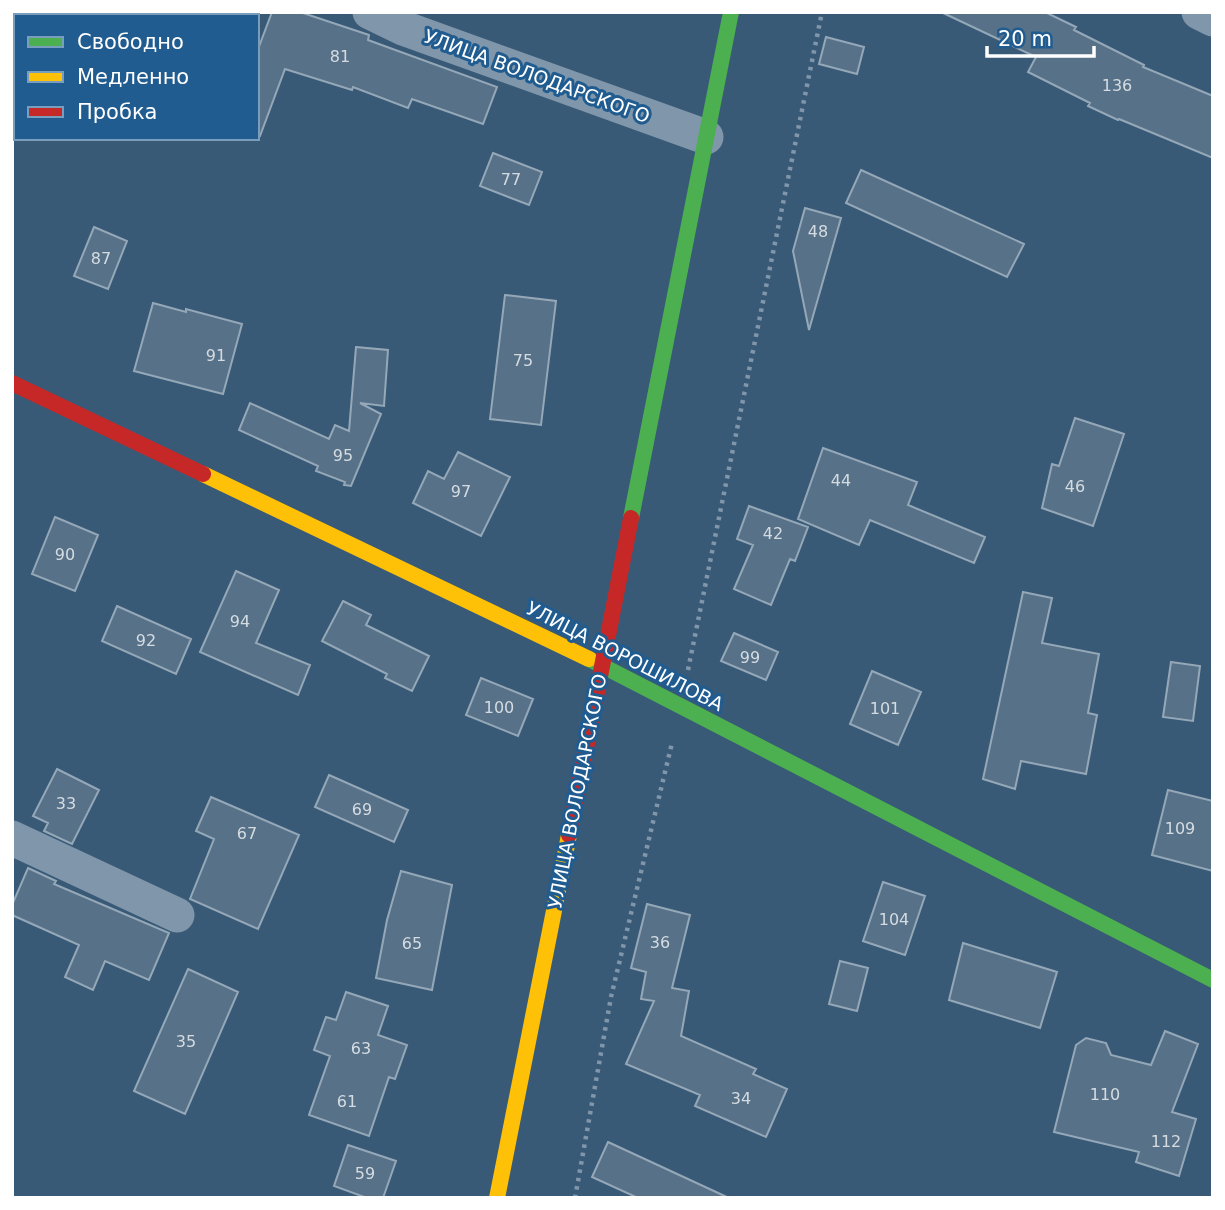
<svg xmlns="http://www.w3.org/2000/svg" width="1225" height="1210" viewBox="0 0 1225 1210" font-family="'DejaVu Sans',sans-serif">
	<rect width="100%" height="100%" fill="#395a77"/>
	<path fill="#577188" stroke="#95a8b8" stroke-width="2" d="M 272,12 L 300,12 L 369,35 L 368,40 L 497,87 L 483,124 L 412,99 L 408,108 L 353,87 L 352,90 L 285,69 L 260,136 L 257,136 L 257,52 Z
		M 941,12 L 1045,12 L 1076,27 L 1074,30 L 1144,65 L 1143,67 L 1213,96 L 1213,158 L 1119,119 L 1118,120 L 1088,106 L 1090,103 L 1028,72 L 1036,57 Z
		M 826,37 L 864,47 L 857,74 L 819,64 Z
		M 493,153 L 542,172 L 529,205 L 480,186 Z
		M 861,170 L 1024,244 L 1007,277 L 846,203 Z
		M 805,208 L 841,218 L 809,330 L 793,251 Z
		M 94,227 L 127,241 L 108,289 L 74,276 Z
		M 505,295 L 556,301 L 541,425 L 490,419 Z
		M 153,303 L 186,312 L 186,309 L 242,324 L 223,394 L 134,371 Z
		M 356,347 L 388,350 L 384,406 L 360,403 L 381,414 L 351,486 L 344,485 L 345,482 L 316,471 L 318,466 L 239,430 L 250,403 L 329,439 L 335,425 L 349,431 Z
		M 1075,418 L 1124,434 L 1093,526 L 1042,508 L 1052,464 L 1059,466 Z
		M 823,448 L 917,482 L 908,505 L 985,537 L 974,563 L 870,520 L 859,545 L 798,519 Z
		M 458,452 L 510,477 L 481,536 L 413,503 L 428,471 L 444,479 Z
		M 749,506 L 808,527 L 795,561 L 790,559 L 771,605 L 734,589 L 753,545 L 737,539 Z
		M 55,517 L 98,535 L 75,591 L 32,574 Z
		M 236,571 L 279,590 L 256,643 L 310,665 L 298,695 L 200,652 Z
		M 1023,592 L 1052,598 L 1042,643 L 1099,654 L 1088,713 L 1097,715 L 1086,774 L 1021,761 L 1015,789 L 983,779 Z
		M 343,601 L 371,615 L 366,625 L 429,656 L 412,691 L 385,678 L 387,674 L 322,641 Z
		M 117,606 L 191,639 L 176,674 L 102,641 Z
		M 734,633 L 778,652 L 766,680 L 721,661 Z
		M 1171,662 L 1200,666 L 1193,721 L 1163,717 Z
		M 872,671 L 921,692 L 898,745 L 850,724 Z
		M 481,678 L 533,699 L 518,736 L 466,715 Z
		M 57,769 L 99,790 L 72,844 L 44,831 L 48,823 L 33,816 Z
		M 329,775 L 408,810 L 394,842 L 315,807 Z
		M 1168,790 L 1213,801 L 1213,871 L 1152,855 Z
		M 211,797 L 299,835 L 258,929 L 190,899 L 214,839 L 196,831 Z
		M 28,868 L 56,881 L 54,884 L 169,933 L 149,980 L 105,961 L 93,990 L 65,977 L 79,945 L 12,915 L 12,905 Z
		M 401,871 L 452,885 L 432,990 L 376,978 L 387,920 Z
		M 883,882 L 925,896 L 905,955 L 863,941 Z
		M 647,904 L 690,915 L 672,988 L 689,991 L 681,1036 L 756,1069 L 753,1074 L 787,1089 L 766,1137 L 695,1106 L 700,1095 L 626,1064 L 654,1001 L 641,999 L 646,972 L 631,968 Z
		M 963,943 L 1057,972 L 1040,1028 L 949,1000 Z
		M 840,961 L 868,968 L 857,1011 L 829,1004 Z
		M 188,969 L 238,992 L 185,1114 L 134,1091 Z
		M 346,992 L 388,1006 L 378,1035 L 407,1045 L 395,1079 L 389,1077 L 369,1136 L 309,1115 L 330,1056 L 314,1050 L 326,1017 L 336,1020 Z
		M 1165,1031 L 1198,1044 L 1172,1112 L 1196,1119 L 1179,1176 L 1136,1162 L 1139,1152 L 1054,1132 L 1076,1045 L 1086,1038 L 1106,1043 L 1111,1055 L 1151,1065 Z
		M 608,1142 L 729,1198 L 638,1198 L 592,1177 Z
		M 348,1145 L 396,1161 L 383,1198 L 367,1198 L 334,1186 Z"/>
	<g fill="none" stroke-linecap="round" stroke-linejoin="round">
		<path stroke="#8096aa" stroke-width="4.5" stroke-dasharray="3.5 5" stroke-linecap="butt" d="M 688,670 L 822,12
			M 575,1198 L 611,997 L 672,743"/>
		<path stroke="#8096aa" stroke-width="35" d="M 370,12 L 403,28 L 706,137
			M 1199,12 L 1213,19
			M 12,838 L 177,915"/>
		<path stroke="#4caf50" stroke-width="16" d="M 631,518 L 731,12
			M 589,659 L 1213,980"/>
		<path stroke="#ffc107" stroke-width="16" d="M 203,474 L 589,659
			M 497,1198 L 569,835"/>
		<path stroke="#c62828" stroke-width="16" d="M 12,383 L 203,474
			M 569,835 L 631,518"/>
	</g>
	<g text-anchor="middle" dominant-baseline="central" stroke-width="6" stroke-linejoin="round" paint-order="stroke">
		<g font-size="16" fill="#d5dce1">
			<text x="340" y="56">81</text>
			<text x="1117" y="85">136</text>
			<text x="511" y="179">77</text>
			<text x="818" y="231">48</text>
			<text x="101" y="258">87</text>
			<text x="216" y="355">91</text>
			<text x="523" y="360">75</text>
			<text x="343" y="455">95</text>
			<text x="841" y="480">44</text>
			<text x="1075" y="486">46</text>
			<text x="461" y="491">97</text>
			<text x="773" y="533">42</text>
			<text x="65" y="554">90</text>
			<text x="240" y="621">94</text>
			<text x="146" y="640">92</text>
			<text x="750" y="657">99</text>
			<text x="499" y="707">100</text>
			<text x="885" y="708">101</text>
			<text x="66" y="803">33</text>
			<text x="362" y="809">69</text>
			<text x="1180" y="828">109</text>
			<text x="247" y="833">67</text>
			<text x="894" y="919">104</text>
			<text x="660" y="942">36</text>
			<text x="412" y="943">65</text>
			<text x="186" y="1041">35</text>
			<text x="361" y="1048">63</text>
			<text x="1105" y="1094">110</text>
			<text x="741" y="1098">34</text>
			<text x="347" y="1101">61</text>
			<text x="1166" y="1141">112</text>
			<text x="365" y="1173">59</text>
		</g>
		<g font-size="19" fill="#fff" stroke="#205c90">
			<text transform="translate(537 76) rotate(20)">УЛИЦА ВОЛОДАРСКОГО</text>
			<text transform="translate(625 656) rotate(27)">УЛИЦА ВОРОШИЛОВА</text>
			<text transform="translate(577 791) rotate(-79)">УЛИЦА ВОЛОДАРСКОГО</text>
		</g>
	</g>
	<rect width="1225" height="1210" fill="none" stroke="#ffffff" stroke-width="28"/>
	<rect x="14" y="14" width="245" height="126" fill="#205c90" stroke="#799dbc" stroke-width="2"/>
	<rect x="28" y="37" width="35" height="10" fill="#4caf50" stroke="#799dbc" stroke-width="2"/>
	<text x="77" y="49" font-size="21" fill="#ffffff">Свободно</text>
	<rect x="28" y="72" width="35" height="10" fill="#ffc107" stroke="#799dbc" stroke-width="2"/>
	<text x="77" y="84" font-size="21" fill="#ffffff">Медленно</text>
	<rect x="28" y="107" width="35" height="10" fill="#c62828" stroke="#799dbc" stroke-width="2"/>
	<text x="77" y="119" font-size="21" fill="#ffffff">Пробка</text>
	<path d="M987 46v10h107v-10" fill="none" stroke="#ffffff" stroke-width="3.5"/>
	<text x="998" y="46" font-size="21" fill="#ffffff" stroke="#205c90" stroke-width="5" paint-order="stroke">20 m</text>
</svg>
